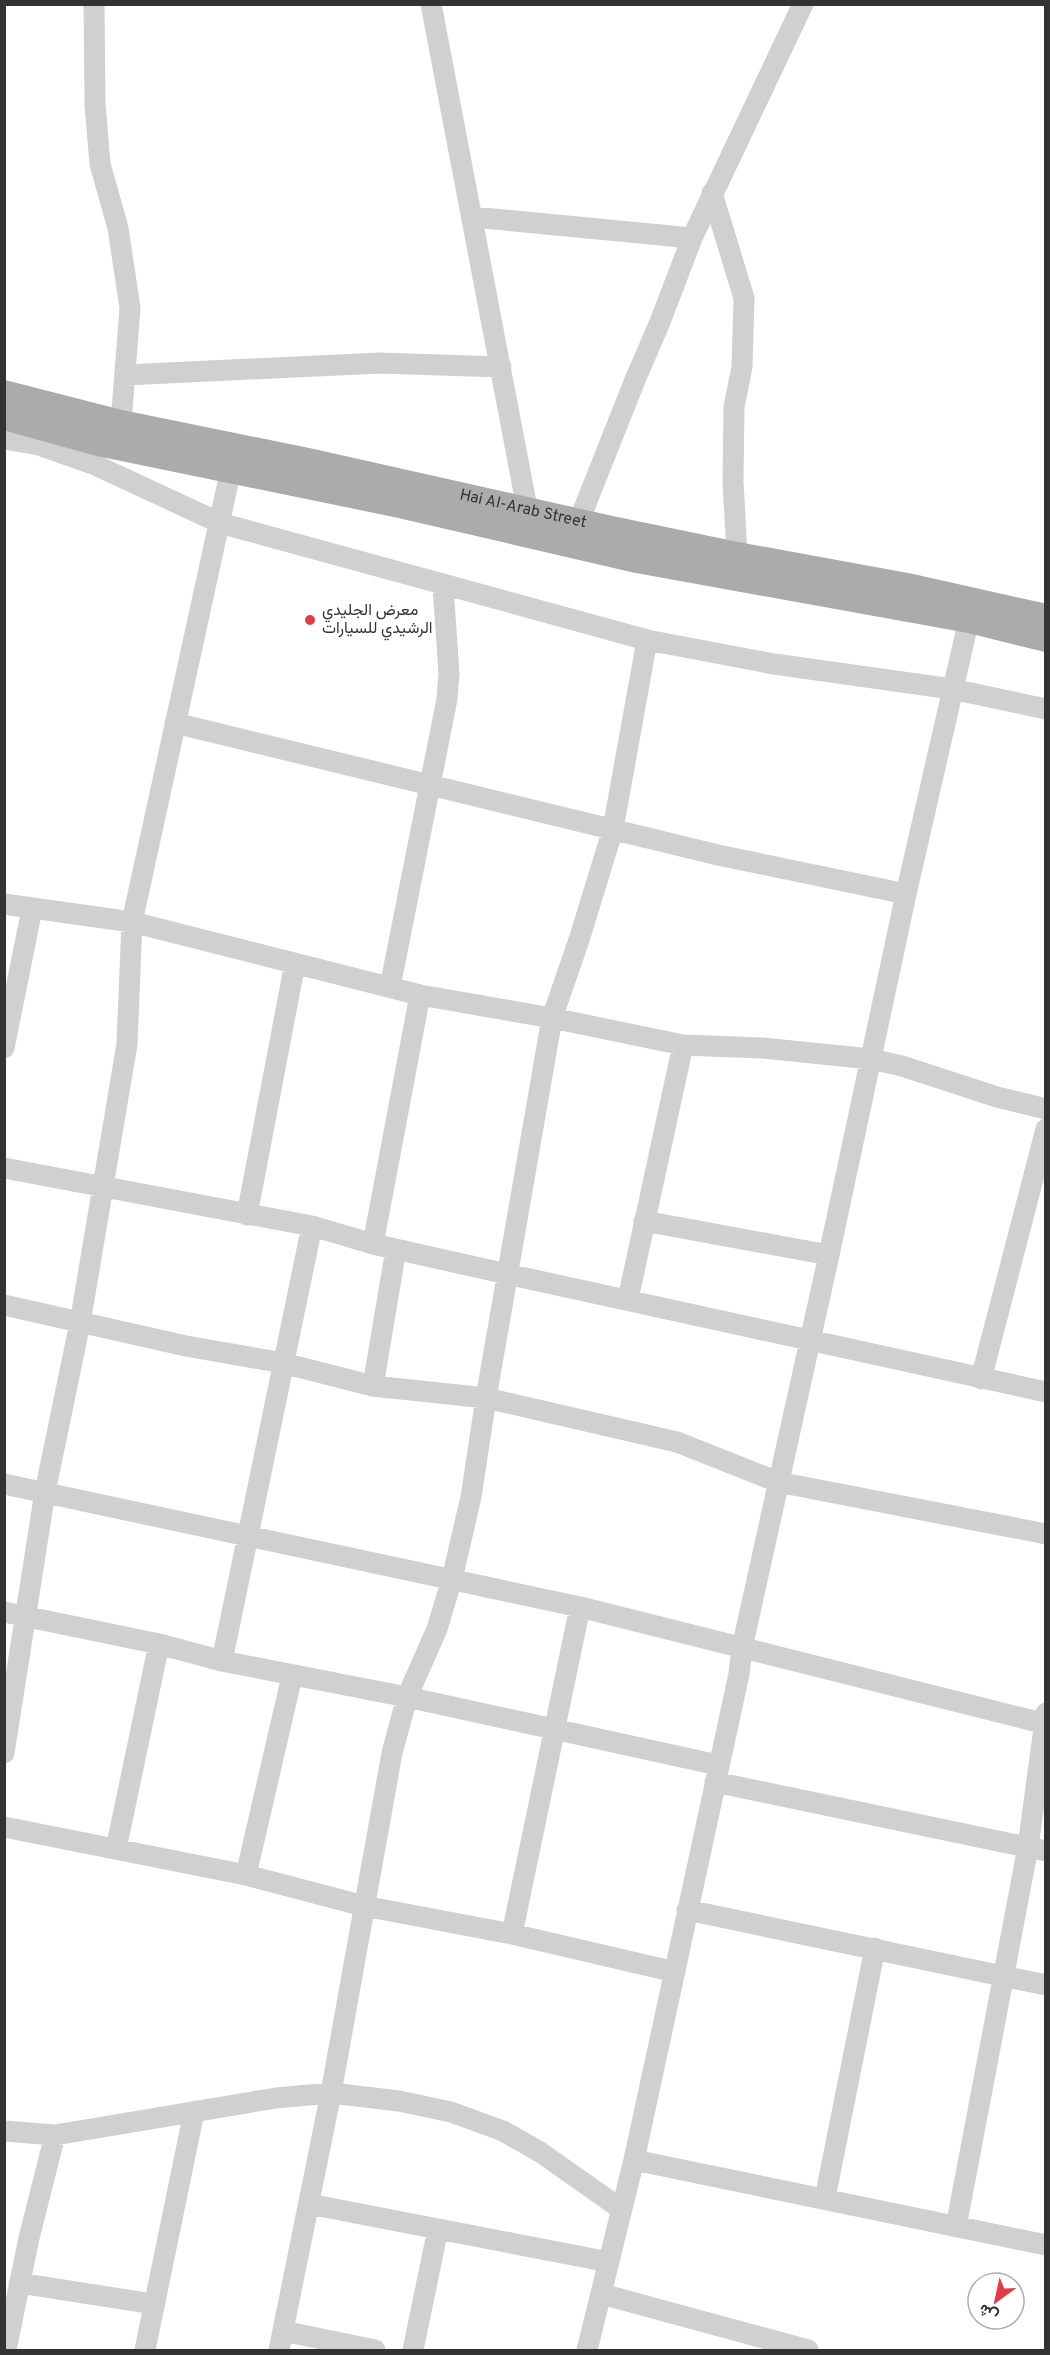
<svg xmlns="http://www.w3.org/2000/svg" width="1050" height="2355" viewBox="0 0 1050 2355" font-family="Overpass,Vazirmatn,sans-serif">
	<rect width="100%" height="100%" fill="#fff"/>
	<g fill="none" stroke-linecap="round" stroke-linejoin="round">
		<path stroke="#d0d0d0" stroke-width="21" d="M 94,4 L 95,104 L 100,164 L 118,228 L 130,308 L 121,423
			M 431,4 L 527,508
			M 712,193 L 744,298 L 742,367 L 734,407 L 733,481 L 737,555
			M 473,217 L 692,238
			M 125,375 L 380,363 L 501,367
			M 4,439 L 39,445 L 93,464 L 220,523 L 647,640 L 774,664 L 952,689 L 1046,709
			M 579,521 L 635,380 L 660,322 L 692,238 L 803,4
			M 175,723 L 718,855 L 906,894
			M 4,904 L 132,922 L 420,995 L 552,1018 L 683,1045 L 762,1048 L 871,1059 L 902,1066 L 997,1097 L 1046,1109
			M 390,987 L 447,699 L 449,674 L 443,586
			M 4,1048 L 32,909
			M 4,1168 L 312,1226 L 373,1244 L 507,1274 L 1046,1392
			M 247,1215 L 295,963
			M 644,1221 L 829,1255
			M 373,1244 L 420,995
			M 628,1299 L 683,1045
			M 4,1305 L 186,1346 L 283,1363 L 373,1386 L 486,1398 L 677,1442 L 778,1482 L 1046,1534
			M 981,1379 L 1046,1129
			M 373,1386 L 396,1249
			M 4,1484 L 580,1607 L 1046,1724
			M 4,1612 L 159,1644 L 222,1661 L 407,1697 L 718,1765
			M 222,1661 L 312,1226
			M 4,1753 L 45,1492 L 80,1323 L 127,1044 L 132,922 L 231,469
			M 715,1782 L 1046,1851
			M 4,1827 L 246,1875 L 364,1906 L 512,1934 L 675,1972
			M 116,1849 L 159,1644
			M 246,1875 L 292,1676
			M 687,1910 L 1046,1985
			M 512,1934 L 580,1607
			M 4,2131 L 55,2135 L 276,2098 L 331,2093 L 399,2101 L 451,2112 L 503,2131 L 540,2152 L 621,2209
			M 634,2160 L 1046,2245
			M 825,2198 L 875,1948
			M 309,2204 L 609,2262
			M 956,2227 L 1028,1847 L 1046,1713
			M 19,2283 L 153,2304
			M 602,2294 L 808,2350
			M 283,2331 L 375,2350
			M 6,2350 L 29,2238 L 55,2135
			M 145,2350 L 194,2112
			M 279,2350 L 331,2093 L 392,1753 L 407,1697 L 437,1629 L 452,1579 L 471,1497 L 486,1398 L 552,1018 L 579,940 L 613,829 L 647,640
			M 413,2350 L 438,2229
			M 587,2350 L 634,2160 L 739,1674 L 742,1648 L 829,1255 L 906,894 L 972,606"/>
		<g stroke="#ababab" stroke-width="26">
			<path id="s1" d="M 4,393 L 121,423 L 308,461 L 611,529 L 737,555 L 907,586 L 1046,617"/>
			<path d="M 4,417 L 98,443 L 400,505 L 637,560 L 969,620 L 1046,639"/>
		</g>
	</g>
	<circle fill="#e63946" stroke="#fff" stroke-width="2" cx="310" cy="620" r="6"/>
	<g text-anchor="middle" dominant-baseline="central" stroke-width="6" stroke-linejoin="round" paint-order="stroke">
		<g font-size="16" fill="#333" stroke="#fff">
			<text stroke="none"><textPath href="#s1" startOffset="532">Hai Al-Arab Street</textPath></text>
		</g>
		<g font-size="16" fill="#333" stroke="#fff" text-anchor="start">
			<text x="322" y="611">معرض الجليدي<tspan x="322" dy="18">الرشيدي للسيارات</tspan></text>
		</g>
	</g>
	<rect width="1050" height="2355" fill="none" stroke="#333333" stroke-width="12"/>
	<g transform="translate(996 2301) rotate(213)"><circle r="28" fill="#ffffff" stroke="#adadad" stroke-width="1.5"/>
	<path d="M0-4.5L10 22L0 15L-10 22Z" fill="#e63946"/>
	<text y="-9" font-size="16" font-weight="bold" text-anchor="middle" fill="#333333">ش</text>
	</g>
</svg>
